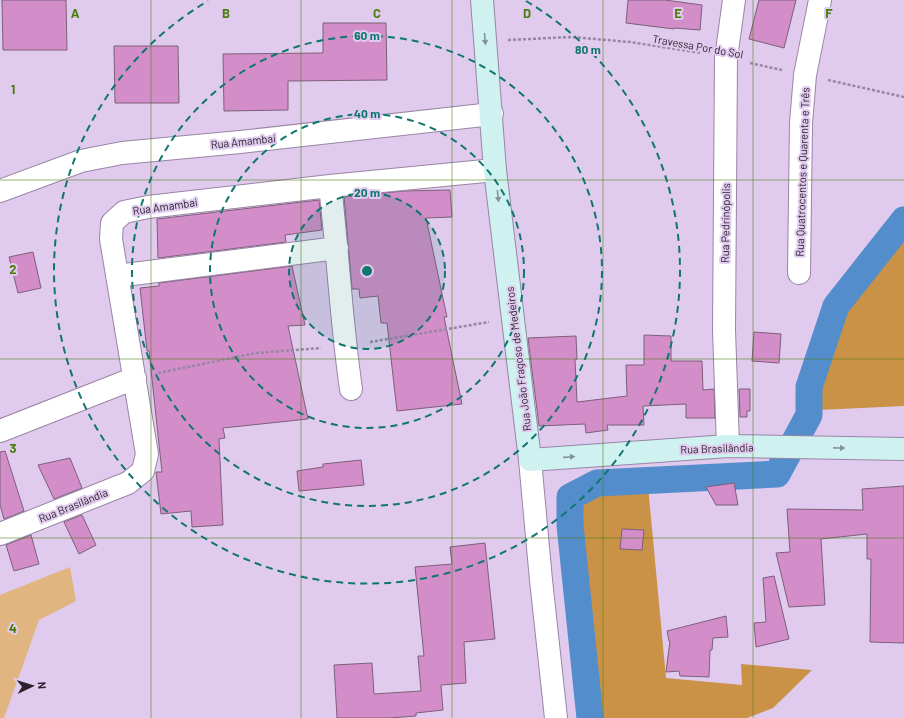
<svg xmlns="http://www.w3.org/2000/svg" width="904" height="718" viewBox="0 0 904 718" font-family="Barlow,sans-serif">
	<rect width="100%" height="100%" fill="#e0cbee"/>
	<path fill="#e0b580" d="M 70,567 L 76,601 L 39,620 L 4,718 L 0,718 L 0,595 Z"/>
	<path fill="#c99246" d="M 904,220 L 904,406 L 818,410 L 824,339 L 850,288 Z
		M 597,483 L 648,486 L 666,678 L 742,685 L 741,664 L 812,670 L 773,708 L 747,718 L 588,718 L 566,500 Z"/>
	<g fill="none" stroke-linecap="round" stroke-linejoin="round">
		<path stroke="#548dcc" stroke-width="27" d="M 590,718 L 570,525 L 570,497 L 597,483 L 777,474 L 809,415 L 809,387 L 836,306 L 904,220"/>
	</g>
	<path fill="#d38ec9" stroke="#7d5f78" d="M 2,0 L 66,0 L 67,50 L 3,50 Z
		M 628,0 L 665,0 L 702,5 L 700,30 L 674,28 L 674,29 L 626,23 Z
		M 759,0 L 796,0 L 784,48 L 749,39 Z
		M 323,23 L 386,23 L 387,80 L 288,81 L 288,110 L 224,111 L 223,54 L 323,53 Z
		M 114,46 L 178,46 L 179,103 L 115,103 Z
		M 450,190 L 452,217 L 426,218 L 447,317 L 444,317 L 462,404 L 397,411 L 387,323 L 381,323 L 378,296 L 360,298 L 359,289 L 352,289 L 344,197 L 404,191 Z
		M 319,200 L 322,230 L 285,235 L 286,242 L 158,258 L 157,219 Z
		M 33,252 L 41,288 L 18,293 L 9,257 Z
		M 292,266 L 305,325 L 288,326 L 308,419 L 223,428 L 225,438 L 219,439 L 223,525 L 192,527 L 191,511 L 161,514 L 156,472 L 162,472 L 149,351 L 147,351 L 140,288 L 159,286 L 159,283 Z
		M 754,332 L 781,334 L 779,363 L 752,361 Z
		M 644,335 L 671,336 L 671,361 L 702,361 L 703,390 L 714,389 L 715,418 L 686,418 L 686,404 L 643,406 L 644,425 L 607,425 L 608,430 L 586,433 L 585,424 L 539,426 L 528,338 L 576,336 L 577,359 L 575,360 L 577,402 L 627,396 L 626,365 L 644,365 Z
		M 739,389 L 750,389 L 750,411 L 747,411 L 747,417 L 740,417 Z
		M 5,451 L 24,511 L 4,519 L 0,505 L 0,452 Z
		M 70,458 L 82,488 L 54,499 L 38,465 Z
		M 361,460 L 364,485 L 299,491 L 297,471 L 323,467 L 323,464 Z
		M 734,483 L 738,505 L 716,505 L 706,487 Z
		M 904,486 L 904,643 L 870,642 L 871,559 L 867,559 L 867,534 L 821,539 L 825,605 L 789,607 L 776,553 L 790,552 L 787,509 L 863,510 L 862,489 Z
		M 82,515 L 96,545 L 79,554 L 64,522 Z
		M 622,529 L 644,530 L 642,550 L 620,549 Z
		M 31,535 L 39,564 L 14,571 L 6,545 Z
		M 485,543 L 495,639 L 464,642 L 466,683 L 441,685 L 443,710 L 416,713 L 416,716 L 389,718 L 337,718 L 334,665 L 372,663 L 374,694 L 421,691 L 418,656 L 424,656 L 415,567 L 452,564 L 450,547 Z
		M 774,576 L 789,639 L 756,647 L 754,623 L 766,622 L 763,578 Z
		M 726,616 L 728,637 L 713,638 L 712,650 L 710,650 L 709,677 L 680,676 L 679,671 L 666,672 L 670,641 L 669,641 L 667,631 Z"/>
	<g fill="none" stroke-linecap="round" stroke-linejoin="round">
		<defs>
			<path id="street" d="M 330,186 C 338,253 341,321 351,389
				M 0,191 L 81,161 L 122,153 L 240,142 L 492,114
				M 799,273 L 801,123 L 805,75 L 820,0
				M 117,276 L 337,248
				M 0,431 L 135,378
				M 728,446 L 724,330 L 726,58 L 734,0
				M 530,460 L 541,580 L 556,718
				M 0,534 L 128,483 L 143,471 L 147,454 L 111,239 L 112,223 L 124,212 L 148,207 L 330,186 L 495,170"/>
			<path id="secondary" d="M 482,0 L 495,170 L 530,460 L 728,446 L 904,449"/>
		</defs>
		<use href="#street" stroke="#9985a6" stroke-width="24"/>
		<use href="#secondary" stroke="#9985a6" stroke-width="24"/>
		<path stroke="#9787a2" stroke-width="2.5" stroke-dasharray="3 2" stroke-linecap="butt" d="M 508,40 L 571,37 L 630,42 L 702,53
			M 750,63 L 782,70
			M 828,80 L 904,97
			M 370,342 L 489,322
			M 158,373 L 256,353 L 321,348"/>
		<use href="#street" stroke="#fff" stroke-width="22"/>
		<use href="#secondary" stroke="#cff2f1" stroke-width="22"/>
	</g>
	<defs><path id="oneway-solid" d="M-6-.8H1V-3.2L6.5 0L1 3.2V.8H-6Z"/></defs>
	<g fill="#85949a">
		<use href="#oneway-solid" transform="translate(485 39) rotate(85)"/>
		<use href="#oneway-solid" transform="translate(498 196) rotate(83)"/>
		<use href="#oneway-solid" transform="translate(839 448) rotate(1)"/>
		<use href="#oneway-solid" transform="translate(569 457) rotate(-4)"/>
	</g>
	<path fill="none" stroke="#4b7d0b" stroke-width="1" stroke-opacity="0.55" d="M 151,0 L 151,718M 301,0 L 301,718M 452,0 L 452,718M 603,0 L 603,718M 753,0 L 753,718M 0,180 L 904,180M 0,359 L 904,359M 0,538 L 904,538"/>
	<circle cx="367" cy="271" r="78" fill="#0f766e" fill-opacity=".12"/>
	<g fill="none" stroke="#0f766e" stroke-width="2" stroke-dasharray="7 5">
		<circle cx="367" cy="271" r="78"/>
		<circle cx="367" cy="271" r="157"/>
		<circle cx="367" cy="271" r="235"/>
		<path d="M526 1A313 313 0 1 1 208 1"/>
	</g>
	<g text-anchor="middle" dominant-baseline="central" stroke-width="4" stroke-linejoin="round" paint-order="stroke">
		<g font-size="11" fill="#2a222f" stroke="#e0cbee">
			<text transform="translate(698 46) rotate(10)">Travessa Por do Sol</text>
			<text transform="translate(243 141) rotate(-6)">Rua Amambaí</text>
			<text transform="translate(802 172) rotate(-88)">Rua Quatrocentos e Quarenta e Três</text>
			<text transform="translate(165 206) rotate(-8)">Rua Amambai</text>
			<text transform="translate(725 223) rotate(-89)">Rua Pedrinópolis</text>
			<text transform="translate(518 359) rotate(-97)">Rua João Fragoso de Medeiros</text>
			<text transform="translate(717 448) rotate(-2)">Rua Brasilândia</text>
			<text transform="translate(73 505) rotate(-22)">Rua Brasilândia</text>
		</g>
	</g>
	<g font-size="13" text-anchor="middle" font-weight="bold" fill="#4b7d0b" stroke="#e0cbee" stroke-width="4" stroke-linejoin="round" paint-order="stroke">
		<text x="75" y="18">A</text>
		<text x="226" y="18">B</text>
		<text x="377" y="18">C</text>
		<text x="527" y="18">D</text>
		<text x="678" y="18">E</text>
		<text x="829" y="18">F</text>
		<text x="13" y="94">1</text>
		<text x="13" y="274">2</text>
		<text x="13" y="453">3</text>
		<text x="13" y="633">4</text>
	</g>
	<circle cx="367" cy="271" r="6" fill="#0f766e" stroke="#e0cbee" stroke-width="2"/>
	<g font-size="12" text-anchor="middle" font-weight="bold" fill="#0f766e" stroke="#e0cbee" stroke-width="4" stroke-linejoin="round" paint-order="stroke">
		<text x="367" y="40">60 m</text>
		<text x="588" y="54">80 m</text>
		<text x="367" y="118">40 m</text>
		<text x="367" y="197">20 m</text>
	</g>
	<g transform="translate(32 686) rotate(86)" stroke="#e0cbee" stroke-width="3" paint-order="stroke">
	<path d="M0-3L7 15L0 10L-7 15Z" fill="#2a222f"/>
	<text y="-6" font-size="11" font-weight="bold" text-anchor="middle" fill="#2a222f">N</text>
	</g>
</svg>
